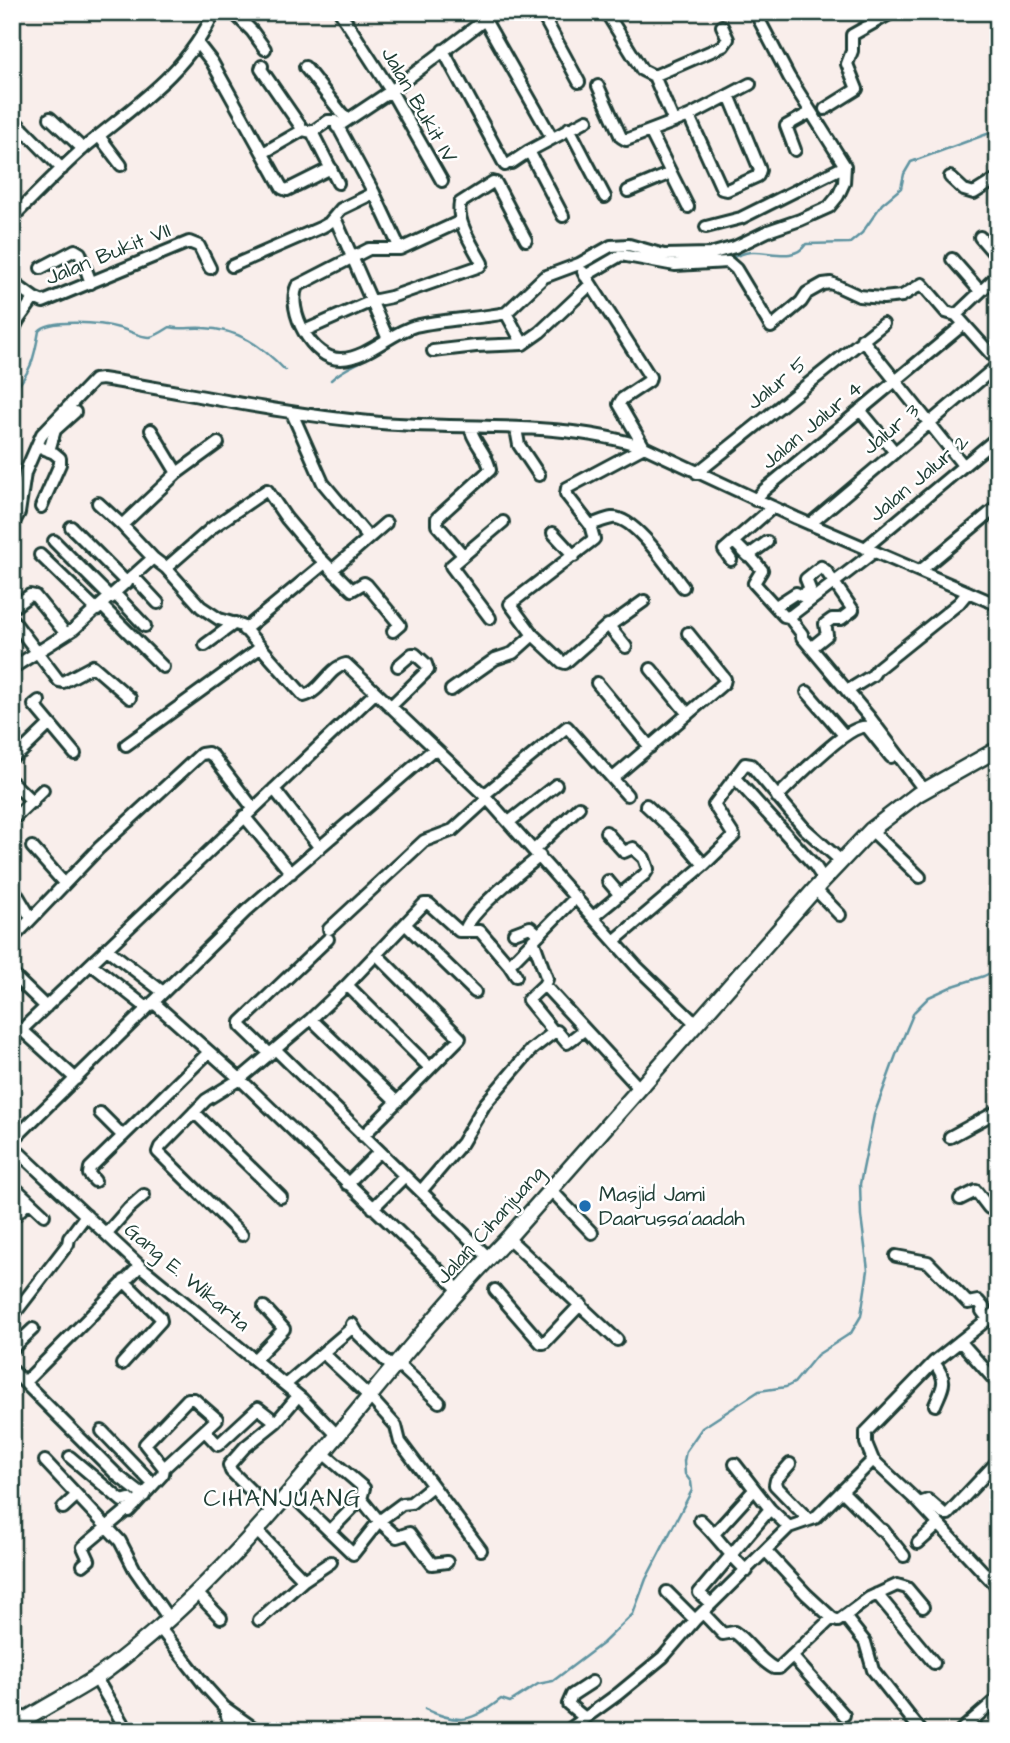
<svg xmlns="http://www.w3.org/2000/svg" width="1010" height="1743" viewBox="0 0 1010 1743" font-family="'Architects Daughter',sans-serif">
	<rect width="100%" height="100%" fill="#f9eeeb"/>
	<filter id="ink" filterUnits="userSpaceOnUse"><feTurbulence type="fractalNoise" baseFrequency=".0143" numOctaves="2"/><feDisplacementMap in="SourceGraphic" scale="14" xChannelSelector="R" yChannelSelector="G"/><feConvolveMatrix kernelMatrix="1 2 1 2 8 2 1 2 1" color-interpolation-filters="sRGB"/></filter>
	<g filter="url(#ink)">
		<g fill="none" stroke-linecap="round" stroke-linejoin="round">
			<path stroke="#5f94a1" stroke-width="2.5" d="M 729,258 C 737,257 743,252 752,252 C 771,251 794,262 806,244 L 850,243 L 862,233 L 882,204 L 901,188 L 904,174 L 911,162 L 998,130
				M 571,272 L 588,267 L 615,250
				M 401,337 L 409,335
				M 331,380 C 345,366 364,363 377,351
				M 12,394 C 31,371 34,360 39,331 C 49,318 103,323 119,328 C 129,330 139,337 150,337 C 157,336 165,330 170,327 C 181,330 192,327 203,328 C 238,329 261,345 285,370
				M 425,1709 C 459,1725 472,1722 501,1699 L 510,1702 L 538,1684 L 553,1681 L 603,1643 L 633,1614 L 646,1579 L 692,1490 L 691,1482 L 685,1474 L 684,1461 L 686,1451 L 702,1428 L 759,1391 L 786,1387 L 794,1383 L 817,1355 L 851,1333 L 861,1316 L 868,1270 L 861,1216 L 860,1184 L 874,1115 L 896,1055 L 914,1012 L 929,997 L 953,986 L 984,976 L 998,969"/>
			<defs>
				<path id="street" d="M 233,12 L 252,31 L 265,49
					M 340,12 L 391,91 L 442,181
					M 541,12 L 579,82
					M 606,12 L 642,70 L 654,76 L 674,122
					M 997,12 L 998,13
					M 485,20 L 552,138
					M 198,44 L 212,62 L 282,188 L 287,190 L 331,168
					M 443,50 L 505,165
					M 262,66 L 261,69 L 303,130
					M 305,67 L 347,120
					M 654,76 L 723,46 L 728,39 L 722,26
					M 598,86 L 621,137 L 626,140 L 689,116 L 750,84
					M 825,109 L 857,89 L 847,64 L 852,51 L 852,35 L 893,12
					M 689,116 L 722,189 L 727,190 L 758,176 L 760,170 L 729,95
					M 12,118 L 62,169
					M 50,118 L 83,149
					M 337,127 L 391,91 L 495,12
					M 569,128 L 605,197
					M 650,131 L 688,207
					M 312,132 L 338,183
					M 99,136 L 121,165
					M 12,139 L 23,129
					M 795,150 L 786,126 L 811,112
					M 529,151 L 563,216
					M 511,163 L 529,151 L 587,120
					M 950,177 L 964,190 L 974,193 L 998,178
					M 628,191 L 671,173
					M 374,193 L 397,242
					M 12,218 C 36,194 60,169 85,147 C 134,106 188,72 214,12
					M 335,218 L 388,339
					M 461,221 L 400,249 L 369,249 L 297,286 C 286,310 312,360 341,359 C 368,358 390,333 415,326 C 445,319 476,319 506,313
					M 706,227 L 741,218 L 845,166
					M 980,237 L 998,258
					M 952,259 L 980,291
					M 232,266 L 322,227 L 329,223 L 341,209 L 374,193 L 335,121 L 328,121 L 312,132 L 303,130 L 263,153
					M 41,268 L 75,250 L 80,253 L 91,283
					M 583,272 L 650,377 L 649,381 L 622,399 L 619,404 L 644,447
					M 998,275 L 956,315 L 998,362
					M 585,276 L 621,255 L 675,265 L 728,262 L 736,269 L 771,327 L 801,302 L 807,293 L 823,284 L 831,283 L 859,296 L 883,298 L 902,296 L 922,284 L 946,312 L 956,315
					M 12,282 L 34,298 L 43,302 L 189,242 L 199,246 L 210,268
					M 506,313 L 544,277 L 579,264 L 611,246 L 629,245 L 664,255 L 710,254 L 735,247 L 768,231 L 800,220 L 829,207 L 838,196 L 844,183 L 845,166 L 789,77 L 755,12
					M 506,313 L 523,344
					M 304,331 L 372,301 L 391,297 L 480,266 L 482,263 C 473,246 456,222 460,203 L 493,182 L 496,183 L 526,240
					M 12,332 L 19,319 L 34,298
					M 862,339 L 963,465
					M 433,351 L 476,346 L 523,344 L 540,332 L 590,285
					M 860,410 L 894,451
					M 292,413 L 323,483 L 368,537
					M 516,429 L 519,445 L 539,475
					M 151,430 L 177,473
					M 38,446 L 54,453 L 60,458 L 60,464 L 41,507
					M 49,451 L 55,430 L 75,412
					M 697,473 L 883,324
					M 755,500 L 764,490 L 964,324
					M 98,503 L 122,525 L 153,558
					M 810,524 L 998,365
					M 122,525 L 177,473 L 218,443
					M 590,525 C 597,523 605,519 612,518 C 634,515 670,570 683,587
					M 12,526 L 19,513 L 25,473 L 42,434 L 94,380 L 102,379 C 191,393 280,414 370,422 C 459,431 558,419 644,447 L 796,518 L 998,605
					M 71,527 L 127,583
					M 553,533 L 574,556
					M 54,541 L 111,598
					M 734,542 L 748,556 L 767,542
					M 865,548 L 998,437
					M 40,555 L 97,610
					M 463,555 L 437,525 L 437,518 L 490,470 C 488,454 473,443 470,427
					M 750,556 L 762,570 L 754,583 L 784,616 L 789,617 L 802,634 L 802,637 L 870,718 L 925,791
					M 731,560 L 724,550 L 773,507
					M 166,568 L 213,527 L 267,490 L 286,518 L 317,555 L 352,590 L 364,583 L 367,585 L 400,625 L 393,631
					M 332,570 L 386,523
					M 920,571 L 998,506
					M 133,576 L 158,603
					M 115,594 L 145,626
					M 15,606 L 30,595 L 35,596 L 66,634
					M 102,606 L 163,667
					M 776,606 L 796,593 L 801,596 L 810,589 L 806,579 L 821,567 L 826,571 L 853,610 L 841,619 L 832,619 L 825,624 L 827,635 L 811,648
					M 789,617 L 874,552
					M 490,618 L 451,566 L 503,522
					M 12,619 L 59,681 L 63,682 L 93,666 L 130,698
					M 609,626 L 644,601
					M 244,630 L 325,563
					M 205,645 L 235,623
					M 626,647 L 608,625 L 565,663 L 562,662 L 533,635 L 510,604 L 594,539 L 590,525 L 566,494 L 567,488 L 644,447
					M 17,665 L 74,629 L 153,558 L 166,568 L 201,607 L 219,619 L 242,626 L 304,696 C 321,692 328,668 346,664 L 484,795 L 637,967 L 697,1025
					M 651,669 L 688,714
					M 597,683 L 650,747
					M 451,690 L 495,659 L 513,653 L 533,635
					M 847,691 L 873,675 L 877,669 L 959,603 L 968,592
					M 807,692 L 844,735
					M 39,701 L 34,705 L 75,754
					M 390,707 L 428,670 L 426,664 L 415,654 L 412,654 L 398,666
					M 126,745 L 260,648
					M 12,757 L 21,752 L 50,724
					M 613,778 L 724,683 L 725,679 L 688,633
					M 735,778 L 815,866 L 824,880
					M 12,782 L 33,802
					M 274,789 L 320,848
					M 484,795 L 567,727 L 627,795
					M 777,797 C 793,782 848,723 867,727 L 891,757
					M 646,805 L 681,838 L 704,865
					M 244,816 L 291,873
					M 12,820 L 43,790
					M 509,822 L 556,785
					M 871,830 L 920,877
					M 32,847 L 64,883
					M 534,850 L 579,807
					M 608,881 L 619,894
					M 12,886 L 31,918
					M 815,889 L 840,915
					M 593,917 L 645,874 L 648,869 L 644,858 L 633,848 L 624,852 L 606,832
					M 406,925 L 475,992
					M 329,929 L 424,841 L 453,830 L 487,799
					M 465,931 C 469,912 523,870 540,856
					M 514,933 L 530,927 L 538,934
					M 12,939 L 99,848 L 201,754 L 208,753 L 213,756 L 253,808
					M 533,940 L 547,979 L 544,985
					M 614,941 L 704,865 L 734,836 L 714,805 L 745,764 L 751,765 L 804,828 L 841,861
					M 107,949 L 163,992
					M 91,964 L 147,1008
					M 509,965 L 576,897
					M 12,974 L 46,1007
					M 347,985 L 430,1068
					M 153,1002 L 240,1079 L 459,1290
					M 311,1019 L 397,1102
					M 22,1030 L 76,1079
					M 584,1030 L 567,1043 L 557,1031 L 554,1032 L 528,1000 L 544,985 L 640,1089
					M 12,1039 L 375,693
					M 276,1050 L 489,1258
					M 270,1054 L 241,1026 L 241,1022 L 328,939
					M 194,1112 L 281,1197
					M 100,1113 L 123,1136
					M 363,1136 L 460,1038 L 377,955
					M 950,1137 L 998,1111
					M 12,1141 L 247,910 L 434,749
					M 12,1146 L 140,1266 L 302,1399 L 338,1436
					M 95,1181 L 89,1174 L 90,1168 L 209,1052
					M 347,1184 L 379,1152
					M 12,1185 L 44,1215
					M 551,1190 L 592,1233
					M 421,1191 L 462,1143 L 485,1104 L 531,1050 L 554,1032
					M 960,1199 L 976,1191 L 989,1208 L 998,1209
					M 373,1208 L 405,1176
					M 12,1219 L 29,1201
					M 106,1234 L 128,1209 L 144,1195
					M 242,1235 L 158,1152 L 160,1147 L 206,1100 L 240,1079 L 311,1019 L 347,985 L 424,904 L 429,904 L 459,931 L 480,931 L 509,965 L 516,976
					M 508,1238 L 617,1340
					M 896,1256 L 928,1262 L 968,1303 L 978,1301 L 984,1308 L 982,1311 L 988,1319
					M 495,1290 L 541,1343 L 544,1343 L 581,1304
					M 15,1313 L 68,1244 L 69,1238 L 86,1215
					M 352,1324 L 358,1334 L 394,1369
					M 960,1341 L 998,1384
					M 12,1349 L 33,1329
					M 323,1353 L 370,1397 L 396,1426 L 400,1442 L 481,1550
					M 255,1359 L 284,1329 L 264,1307
					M 934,1362 C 948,1382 944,1384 935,1405
					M 122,1364 L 161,1321 L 160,1317 L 124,1281
					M 398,1364 L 439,1402
					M 12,1370 L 118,1476 L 144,1496
					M 27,1380 L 140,1266
					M 285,1385 L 353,1327
					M 102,1431 L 153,1484
					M 205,1431 L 218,1445 L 258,1408 L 276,1422
					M 323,1453 L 364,1488 L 361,1499 L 379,1521 L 397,1537 L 409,1533 L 432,1564 L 447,1562
					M 70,1457 L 122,1501 L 129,1499 L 135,1505
					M 873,1460 L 919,1503 L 998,1588
					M 45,1461 L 120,1541 L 135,1570 L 169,1619
					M 735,1464 L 770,1509 L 789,1527
					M 790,1464 L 776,1480 L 775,1485 L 809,1520
					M 842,1491 L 880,1529 L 883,1530 L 904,1556
					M 290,1493 L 353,1554 L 379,1521 L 402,1504 L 411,1503 L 432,1486
					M 919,1503 L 928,1500 L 944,1514 L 948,1514 L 998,1461
					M 63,1508 L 76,1496
					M 273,1513 L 231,1471 L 229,1465 L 245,1447 L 276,1422 L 298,1396
					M 700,1520 C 717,1536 729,1555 747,1571
					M 257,1531 L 304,1580 L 259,1620
					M 330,1531 L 361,1499
					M 714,1534 L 754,1490
					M 918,1543 L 938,1525
					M 766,1551 L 806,1594 L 832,1618
					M 83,1565 L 89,1560 L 83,1547 L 127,1510 L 129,1511 L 163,1474 L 164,1468 L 217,1419 L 194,1399 L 188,1399 L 145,1444 L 164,1468
					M 304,1580 L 331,1562
					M 196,1592 L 221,1618
					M 667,1592 L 695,1620
					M 877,1594 L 934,1663
					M 711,1604 L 699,1593 L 770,1509
					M 703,1613 L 723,1634 L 734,1632 C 748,1641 757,1659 774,1668 L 779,1668 L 832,1618 L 838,1621 L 869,1598 L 897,1585 L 907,1588 L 923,1607
					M 846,1618 L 865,1642 L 873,1670 L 921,1731
					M 159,1627 L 207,1688 L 224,1707 L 258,1731
					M 792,1656 L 844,1715
					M 96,1678 L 127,1731
					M 224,1707 L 232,1731
					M 585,1718 L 568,1704 L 572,1695 L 592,1682
					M 567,1731 L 618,1694 L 663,1657 L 695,1620 L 789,1527 L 815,1518 L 873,1460 L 866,1443 L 866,1432 L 934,1362 L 998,1311
					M 960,1731 L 998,1698"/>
				<path id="secondary" d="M 12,1728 C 39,1710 67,1696 94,1679 C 117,1664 140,1644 161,1626 C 291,1510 387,1362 508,1238 L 815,889 L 871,830 L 918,794 L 998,749"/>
			</defs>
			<use href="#street" stroke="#1f3d34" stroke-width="16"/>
			<use href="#secondary" stroke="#1f3d34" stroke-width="19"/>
			<use href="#street" stroke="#fff" stroke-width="10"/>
			<use href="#secondary" stroke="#fff" stroke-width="14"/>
		</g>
	</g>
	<circle fill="#1f6fb2" stroke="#fff" stroke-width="2.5" cx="585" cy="1206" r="7"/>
	<g text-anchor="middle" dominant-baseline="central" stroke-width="5" stroke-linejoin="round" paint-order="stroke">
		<g font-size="21" fill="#1f3d34" stroke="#fff">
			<text transform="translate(419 105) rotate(60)">Jalan Bukit IV</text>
			<text transform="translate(108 254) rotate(-22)">Jalan Bukit VII</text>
			<text transform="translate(777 383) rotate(-39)">Jalur 5</text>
			<text transform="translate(812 425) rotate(-40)">Jalan Jalur 4</text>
			<text transform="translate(891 429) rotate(-40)">Jalur 3</text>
			<text transform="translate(919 478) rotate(-40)">Jalan Jalur 2</text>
			<text transform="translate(490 1225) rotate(-48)">Jalan Cihanjuang</text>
			<text transform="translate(187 1277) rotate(40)">Gang E. Wikarta</text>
		</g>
		<g font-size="21" fill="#1f3d34" stroke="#fff" text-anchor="start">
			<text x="599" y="1194">Masjid Jami<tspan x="599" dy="24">Daarussa'aadah</tspan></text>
		</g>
		<g font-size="24" letter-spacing="2" fill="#1f3d34" stroke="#fff">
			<text x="283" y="1499">CIHANJUANG</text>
		</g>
	</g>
	<rect width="1010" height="1743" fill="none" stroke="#fff" stroke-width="42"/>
	<rect x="21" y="21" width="968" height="1701" fill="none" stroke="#1f3d34" stroke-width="2.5" filter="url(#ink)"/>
</svg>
